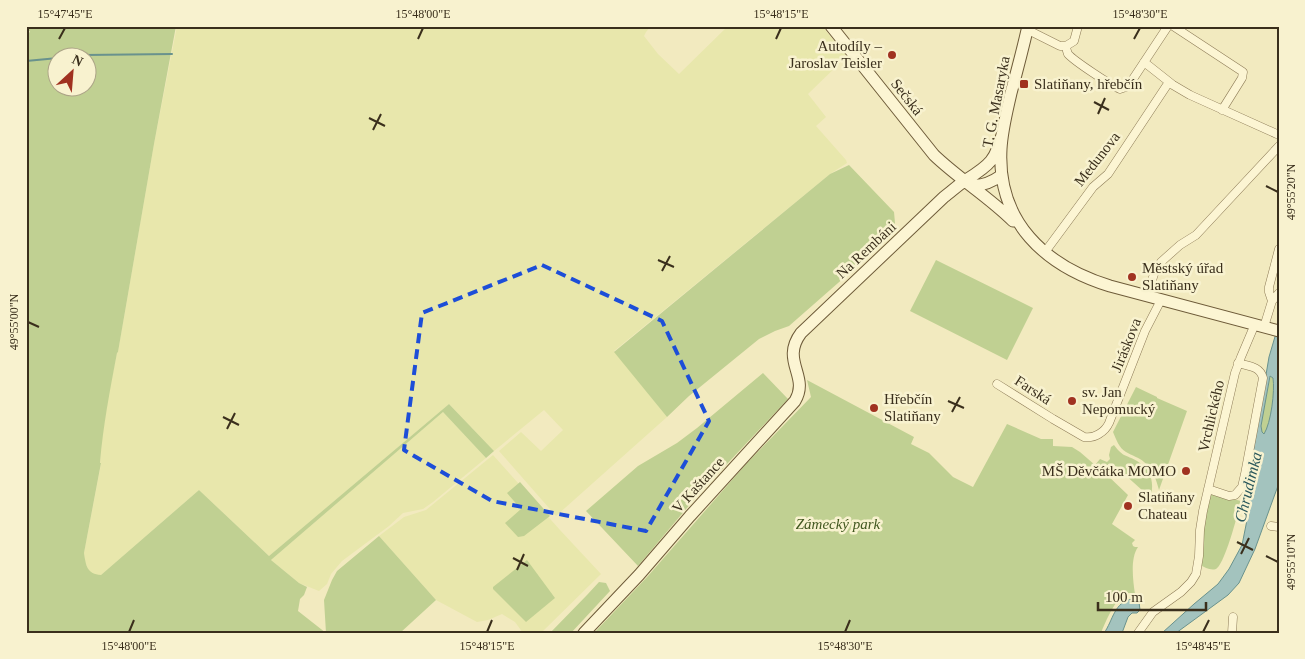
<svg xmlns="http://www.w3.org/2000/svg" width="1305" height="659" viewBox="0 0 1305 659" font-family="'Times New Roman',serif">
	<rect width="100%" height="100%" fill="#f2eabf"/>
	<path fill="#e8e7ac" d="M 177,26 L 651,26 L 646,32 L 644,36 L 658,54 L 679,74 L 728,26 L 822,26 L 845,54 L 844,59 L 808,94 L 826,117 L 816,126 L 846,160 L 847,163 L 830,174 L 614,351 L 667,417 L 556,516 L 499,451 L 521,432 L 541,451 L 563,430 L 544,410 L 494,451 L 449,404 L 269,556 L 199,490 L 101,575 L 94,575 L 89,571 L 85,562 L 84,553 L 101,464 L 100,464 L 102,438 L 109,391 L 117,353 L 118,352 L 154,144 Z
		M 443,412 L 486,458 L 433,502 L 423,509 L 403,513 L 389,526 L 342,561 L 331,574 L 327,584 L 319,591 L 299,583 L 271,560 Z
		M 493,455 L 560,530 L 601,574 L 541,633 L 523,633 L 515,622 L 502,614 L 488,620 L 477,622 L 436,600 L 379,536 L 404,517 L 426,510 Z"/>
	<path fill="#c0d092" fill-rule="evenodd" d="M 26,26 L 176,26 L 154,144 L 118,352 L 117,353 C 110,390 103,426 100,463 L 101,463 L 84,553 C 86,566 87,574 101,575 L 199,490 L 269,556 L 449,404 L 494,451 L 486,458 L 443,412 L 271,560 L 299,583 L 307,587 L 304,595 L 300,599 L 298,611 L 326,633 L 324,600 L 332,580 L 337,571 L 379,536 L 436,600 L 400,633 L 26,633 L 26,40 L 30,31 L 26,31 ZM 58,58 L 88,58 L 88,88 L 58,88 Z
		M 849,165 L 894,212 L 895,223 L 892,233 L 846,276 L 789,326 L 775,331 L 759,339 L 689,396 L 667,417 L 614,352 L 830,174 Z
		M 936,260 L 1033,308 L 1007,360 L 910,311 Z
		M 763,373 L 788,399 L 697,496 L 638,566 L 586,511 L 638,466 L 677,443 L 697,428 Z
		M 1270,376 L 1273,378 C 1275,394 1271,420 1265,435 L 1262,432 L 1261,426 Z
		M 807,380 L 914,437 L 911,444 L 929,453 L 953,477 L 973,487 L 1007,424 L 1041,439 L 1053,439 L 1053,446 L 1072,447 L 1080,452 L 1095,465 L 1100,459 L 1107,462 L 1110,459 L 1109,455 L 1111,447 L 1114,445 C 1124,458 1125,454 1137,461 C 1153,470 1155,486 1149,502 L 1140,496 L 1143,491 L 1113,464 L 1105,473 L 1128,495 L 1112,524 L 1135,540 L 1132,543 L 1133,546 L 1135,547 L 1138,547 C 1130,558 1133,581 1135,594 C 1133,594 1130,593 1128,593 C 1117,594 1105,623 1101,633 L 594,633 L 648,576 L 746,464 L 811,397 Z
		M 1136,387 L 1157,397 L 1157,398 L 1187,411 L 1159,490 C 1156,479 1153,469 1144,462 C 1139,457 1132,456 1126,452 C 1119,448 1116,439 1113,432 Z
		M 520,482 L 550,516 L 524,536 L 518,537 L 505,523 L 521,509 L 507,493 Z
		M 1209,493 L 1241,501 C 1238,513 1225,564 1216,569 C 1210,571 1205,567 1200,565 L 1202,534 Z
		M 527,560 L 555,598 L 526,622 L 493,589 L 493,587 Z
		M 599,582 L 606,583 L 610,591 L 571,633 L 550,633 L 587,595 Z"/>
	<path fill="#a3c3be" stroke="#69928d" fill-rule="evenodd" d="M 1279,323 L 1279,483 L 1255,549 L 1239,583 L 1228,595 L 1176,633 L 1162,633 L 1194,604 L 1218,584 L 1229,569 L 1242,545 L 1247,520 L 1246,493 L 1269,357 ZM 1270,376 L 1273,378 C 1275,391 1271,423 1264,434 L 1262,432 L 1261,426 Z
		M 1133,599 L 1139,602 L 1140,610 L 1137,613 L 1132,613 L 1128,617 L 1122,633 L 1104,633 C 1113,621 1114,601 1133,599 Z"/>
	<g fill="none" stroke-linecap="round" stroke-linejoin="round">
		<path stroke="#69928d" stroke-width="2" d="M 62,58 L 85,55 L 172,54
			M 26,61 L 58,58"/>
		<defs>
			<path id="street" d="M 1173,26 L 1243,72 L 1242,78 L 1222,110
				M 1028,30 L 1060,46 L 1066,46
				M 1066,46 C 1066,49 1067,51 1068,54 C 1074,61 1112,86 1120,89 L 1126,87 L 1131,82 L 1168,26
				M 1066,46 L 1074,41 L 1078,26
				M 1144,62 L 1173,85 L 1190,95 L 1279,135
				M 1045,252 L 1093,187 L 1108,174 L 1169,82
				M 1147,296 L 1154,274 L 1161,262 L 1180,245 L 1196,235 L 1279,146
				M 1272,301 L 1269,292 L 1269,287 L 1279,249
				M 1264,327 L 1272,301 L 1279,293
				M 997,384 L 1053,419 L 1084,437 C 1094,439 1105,432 1109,423 L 1145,331 L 1161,300
				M 1208,489 L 1229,496 L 1235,495 L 1242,487 L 1245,474 L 1263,378 C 1260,366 1248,366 1238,363
				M 1271,526 L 1279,527
				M 1138,633 L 1153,612 L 1181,592 L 1191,582 L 1196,574 L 1199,556 L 1200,530 L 1203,511 L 1235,373 L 1241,357 L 1255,324
				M 1232,633 L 1233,617"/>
			<path id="secondary" d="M 831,26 L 934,155 C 959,179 989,197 1013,221
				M 1028,26 C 1023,48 1017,71 1011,93 C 1007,111 1002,130 1001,149 C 997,222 1045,266 1110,286 L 1279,331
				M 970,185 C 982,187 992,182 1002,175
				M 584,633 L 639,575 L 690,516 L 795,401 C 810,376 780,361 801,333 L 944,197 C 951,192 958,185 966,180 C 990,165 996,160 1003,131"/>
		</defs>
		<use href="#street" stroke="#8c7a56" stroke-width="9"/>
		<use href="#secondary" stroke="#6e5b39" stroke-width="13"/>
		<use href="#street" stroke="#fcf5d3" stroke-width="8"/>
		<use href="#secondary" stroke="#fcf5d3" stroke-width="11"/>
	</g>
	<path fill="none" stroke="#1d4ed8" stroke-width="4" stroke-dasharray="10 6" stroke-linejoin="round" d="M 542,265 L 662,321 L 709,421 L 646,531 L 492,501 L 404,450 L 422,313 Z"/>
	<path fill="none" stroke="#3a2f1c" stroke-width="2" d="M 59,39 L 65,28M 418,39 L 423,28M 776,39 L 781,28M 1134,39 L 1140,28M 1094,102 L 1109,110M 1098,114 L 1105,98M 369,118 L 385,126M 373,130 L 381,114M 1266,186 L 1278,192M 658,260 L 674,267M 662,271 L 670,256M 28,322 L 39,327M 948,401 L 964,408M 952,412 L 960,397M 223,417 L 239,425M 227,429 L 235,413M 1237,542 L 1253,550M 1241,554 L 1249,538M 1266,556 L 1278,562M 513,558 L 528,566M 517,570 L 524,554M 129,632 L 134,620M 487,632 L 492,620M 845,632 L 850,620M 1203,632 L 1209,620"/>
	<g fill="#a03220" stroke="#f8f2cf" stroke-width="2">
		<circle cx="892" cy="55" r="5"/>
		<rect x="1019" y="79" width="10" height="10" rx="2.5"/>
		<circle cx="1132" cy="277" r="5"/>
		<circle cx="1072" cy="401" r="5"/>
		<circle cx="874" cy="408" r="5"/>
		<circle cx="1186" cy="471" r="5"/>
		<circle cx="1128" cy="506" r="5"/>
	</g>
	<g text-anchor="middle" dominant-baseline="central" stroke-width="5" stroke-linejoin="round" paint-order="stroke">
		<g font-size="15" fill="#3a2f1c" stroke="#f8f2cf" text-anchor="start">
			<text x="882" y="46" text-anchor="end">Autodíly –<tspan x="882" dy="17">Jaroslav Teisler</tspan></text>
			<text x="1034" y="84">Slatiňany, hřebčín</text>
			<text x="1142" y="268">Městský úřad<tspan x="1142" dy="17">Slatiňany</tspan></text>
			<text x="1082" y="392">sv. Jan<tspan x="1082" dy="17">Nepomucký</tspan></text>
			<text x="884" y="399">Hřebčín<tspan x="884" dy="17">Slatiňany</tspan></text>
			<text x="1176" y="471" text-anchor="end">MŠ Děvčátka MOMO</text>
			<text x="1138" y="497">Slatiňany<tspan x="1138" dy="17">Chateau</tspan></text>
		</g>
		<g font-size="15" fill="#3a2f1c" stroke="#f8f2cf">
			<text transform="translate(907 97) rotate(52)">Sečská</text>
			<text transform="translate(996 102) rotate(-79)">T. G. Masaryka</text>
			<text transform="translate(1097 159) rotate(-52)">Medunova</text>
			<text transform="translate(866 250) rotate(-43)">Na Rembáni</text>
			<text transform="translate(1126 345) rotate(-68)">Jiráskova</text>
			<text transform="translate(1033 390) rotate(33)">Farská</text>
			<text transform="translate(1211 416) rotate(-77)">Vrchlického</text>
			<text transform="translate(698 485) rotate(-48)">V Kaštance</text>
		</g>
		<g font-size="15" font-style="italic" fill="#425820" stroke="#f8f2cf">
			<text x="838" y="524">Zámecký park</text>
		</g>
		<g font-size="16" font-style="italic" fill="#29575b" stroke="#f8f2cf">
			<text transform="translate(1248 487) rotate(-76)">Chrudimka</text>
		</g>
	</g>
	<rect width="1305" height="659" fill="none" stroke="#f8f2cf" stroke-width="55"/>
	<g transform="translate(72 72) rotate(26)"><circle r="24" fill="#f8f2cf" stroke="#aca487"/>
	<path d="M0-4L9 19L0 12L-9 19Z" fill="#a03220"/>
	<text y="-8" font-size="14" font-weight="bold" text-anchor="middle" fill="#3a2f1c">N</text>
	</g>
	<path d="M1098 602v8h108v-8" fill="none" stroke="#3a2f1c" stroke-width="2.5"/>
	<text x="1105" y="602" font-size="15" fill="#3a2f1c" stroke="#f8f2cf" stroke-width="4" paint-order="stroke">100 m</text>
	<rect x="28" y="28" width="1250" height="604" fill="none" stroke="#3a2f1c" stroke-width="2"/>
	<g font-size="12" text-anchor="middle" fill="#3a2f1c">
		<text x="65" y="18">15°47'45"E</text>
		<text x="423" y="18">15°48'00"E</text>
		<text x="781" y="18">15°48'15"E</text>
		<text x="1140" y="18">15°48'30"E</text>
		<text transform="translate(1291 192) rotate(-90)" y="4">49°55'20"N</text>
		<text transform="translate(14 322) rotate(-90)" y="4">49°55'00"N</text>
		<text transform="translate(1291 562) rotate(-90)" y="4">49°55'10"N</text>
		<text x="129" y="650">15°48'00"E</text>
		<text x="487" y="650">15°48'15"E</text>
		<text x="845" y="650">15°48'30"E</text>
		<text x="1203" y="650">15°48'45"E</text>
	</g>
</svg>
